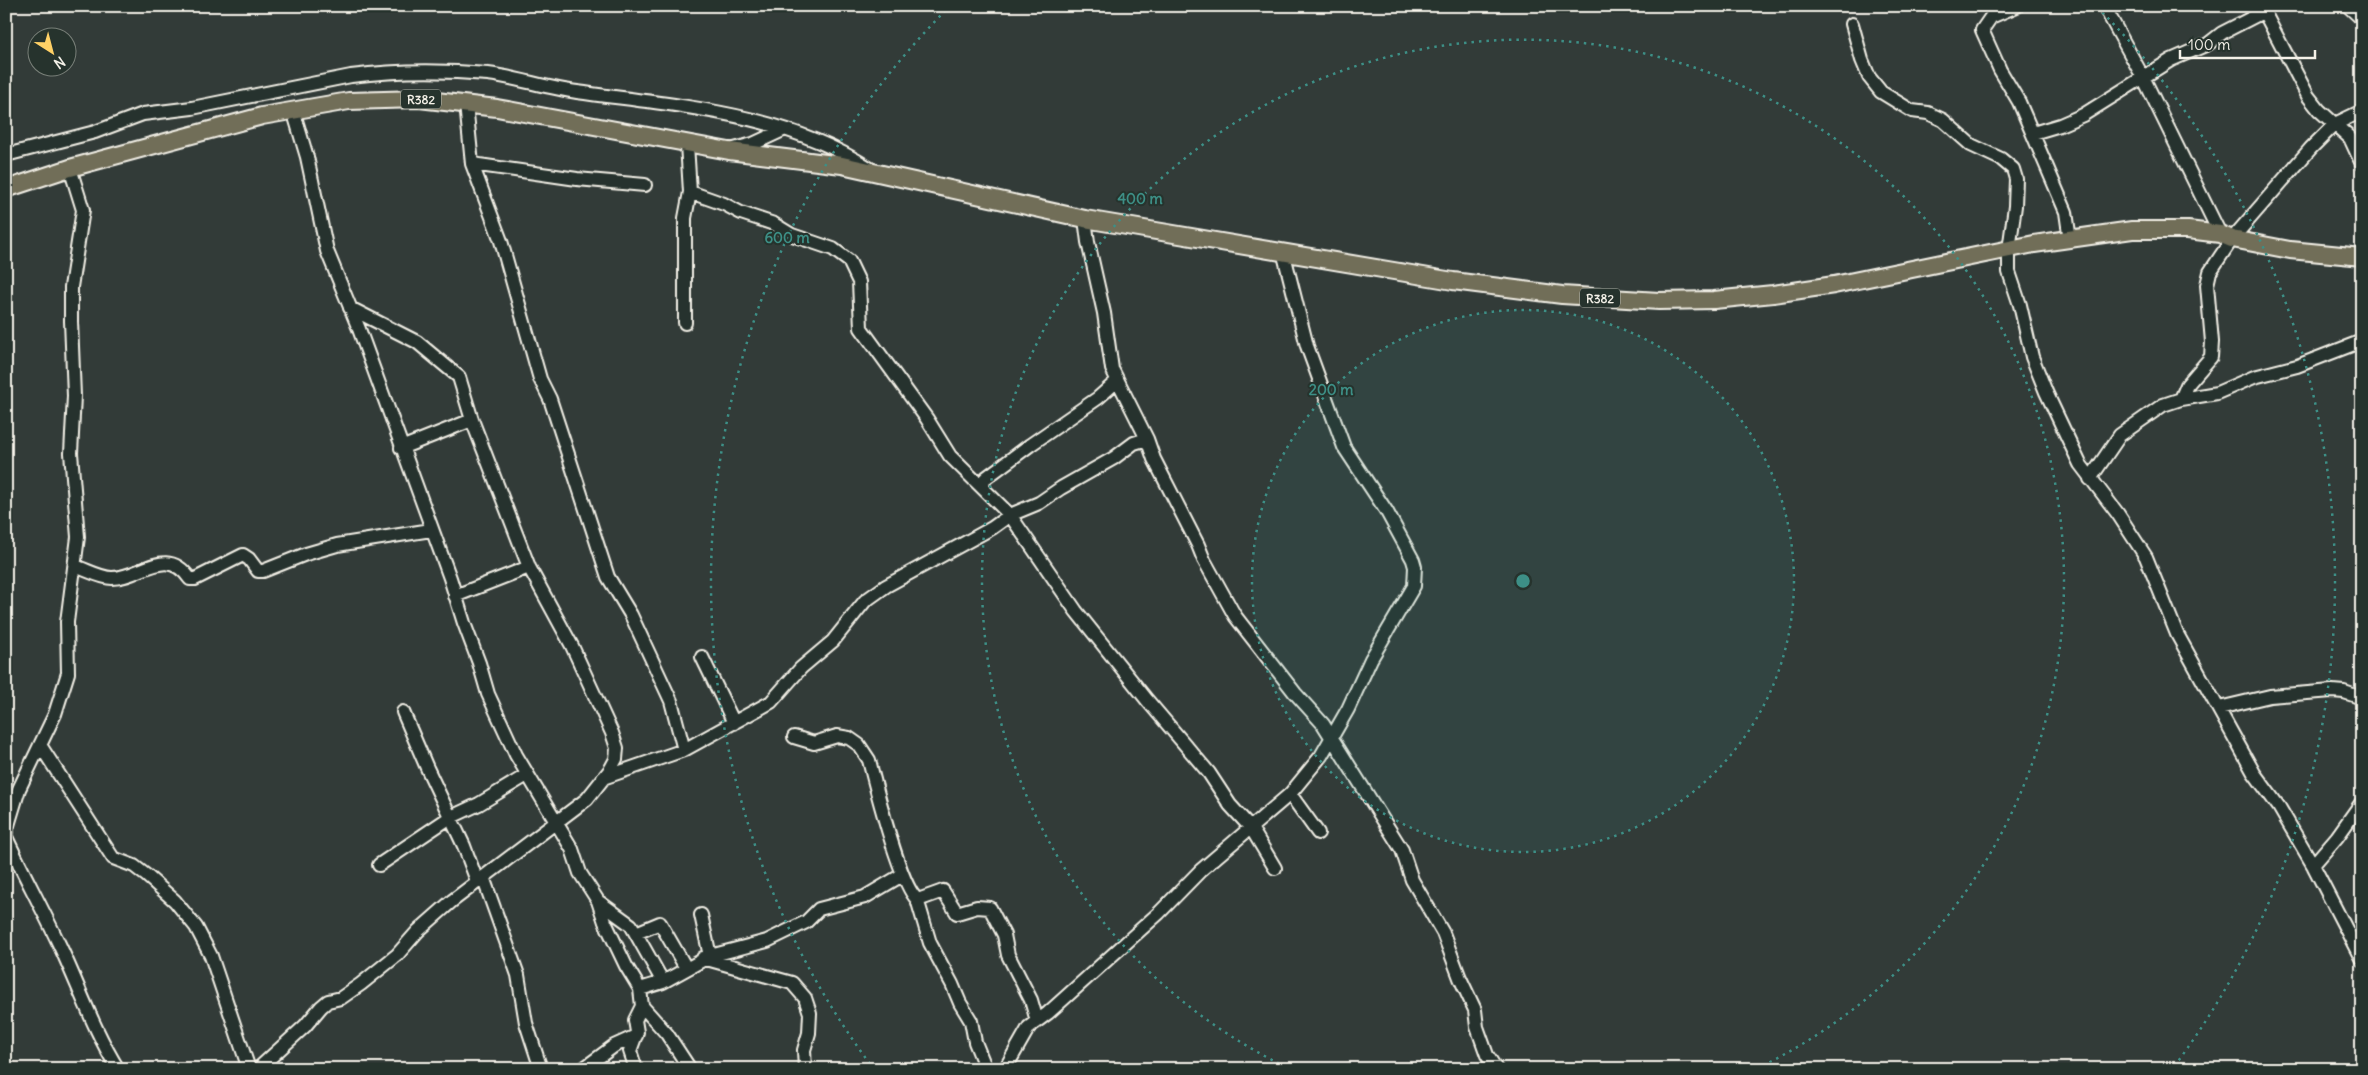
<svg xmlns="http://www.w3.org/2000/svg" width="2368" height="1075" viewBox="0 0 2368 1075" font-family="Delius,sans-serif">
	<rect width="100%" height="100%" fill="#323b38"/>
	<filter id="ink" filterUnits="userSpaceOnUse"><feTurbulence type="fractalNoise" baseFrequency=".02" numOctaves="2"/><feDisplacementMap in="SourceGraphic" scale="10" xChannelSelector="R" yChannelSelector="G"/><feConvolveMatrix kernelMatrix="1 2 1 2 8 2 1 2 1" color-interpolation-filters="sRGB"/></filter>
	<g filter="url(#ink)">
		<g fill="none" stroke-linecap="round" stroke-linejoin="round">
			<defs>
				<path id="minor" d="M 2017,6 L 1991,17 L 1982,30 L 2000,70 L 2019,102 L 2066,212 L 2070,240
					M 2104,6 L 2144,79 L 2220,234
					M 2261,6 L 2308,96 L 2319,110 L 2350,138 L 2362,164
					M 2348,6 L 2362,19
					M 1852,24 L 1862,60 L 1869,77 L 1881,92 L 1912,111 L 1928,113 L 1943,120 L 1971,145 L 2001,159 L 2013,169 L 2016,179 L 2015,206 L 2009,250 L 2009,272 L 2020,305 L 2032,357 L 2046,392 L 2080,464 L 2118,514 L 2146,557 L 2177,634 L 2254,773 L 2279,807 L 2313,865 L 2362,960
					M 466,104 L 472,164 L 501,241 L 540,379 L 550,399 L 608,577 L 631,615 L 671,701 L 684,750
					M 293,110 L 307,157 L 327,251 L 359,329 L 450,578 L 464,623 L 479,663 L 488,694 L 516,755 L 572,849 L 580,873 L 598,901 L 605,922 L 626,966 L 640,989 L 642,1006 L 635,1020 L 637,1032 L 630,1051 L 636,1069
					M 2033,133 L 2060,125 L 2083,115 L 2171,60 L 2208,44 L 2222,33 L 2263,12
					M 734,149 L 753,144 L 783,130
					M 6,155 L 95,132 L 143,114 L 192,108 L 351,76 C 397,70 442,70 488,74 C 518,78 547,88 577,92 C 677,106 782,112 869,168
					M 472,164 L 577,179 L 645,185
					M 690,192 L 724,204 L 741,213 L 774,224 L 792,235 L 833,249 L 849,261 L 859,282 L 861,328 L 927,419 L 950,456 L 1010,515 L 1076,611 L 1147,700 L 1209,773 L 1230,805 L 1251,828 L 1275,868
					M 1085,219 L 1088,242 L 1104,313 L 1112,369 L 1147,439 L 1154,459 L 1198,545 L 1204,560 L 1235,616 L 1295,693 L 1323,724 L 1392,834 L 1402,850 L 1412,880 L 1443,933 L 1460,978 L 1475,1010 L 1477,1027 L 1487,1055 L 1496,1069
					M 685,323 L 685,218 L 690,192 L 687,144
					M 2181,399 L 2187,385 L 2211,357 L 2212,342 L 2207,285 L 2210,272 L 2232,239 L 2311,148 L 2335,124 L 2362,111
					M 401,448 L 472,420
					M 2090,479 L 2120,435 L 2163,405 L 2181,399 L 2217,393 L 2254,377 L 2297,366 L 2362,341
					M 983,487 L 984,480 L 987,477 L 1030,445 L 1098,398 L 1117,381
					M 75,566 C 87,570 101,578 112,578 C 141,578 166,544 190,579 L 195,579 L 243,555 L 249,559 L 258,571 L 263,571 L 306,554 L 337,545 L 431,530
					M 455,596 L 529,567
					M 702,657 L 734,723
					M 2219,708 L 2270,696 L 2332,691 L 2344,692 L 2362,698
					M 403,712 L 427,768 L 464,846 L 477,881
					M 794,737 L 814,743 L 837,736 L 849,738 L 859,745 L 869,760 C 875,784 901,889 918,900 L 943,891 L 957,913 L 977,907 L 990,908 L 1004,935 L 1008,955 L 1031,1000 L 1037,1021
					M 40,745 L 113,858 L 134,866 L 147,876 L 175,901 L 196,927 L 211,956 L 249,1069
					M 603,778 L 684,750 L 771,702 L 801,668 L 833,641 L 865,601 L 886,586 L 992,528 L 1010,515 L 1039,503 L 1061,488 L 1114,458 L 1134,443 L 1147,439
					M 1290,794 L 1318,833
					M 6,832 L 19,789 L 55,714 L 68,673 L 67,622 L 78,537 L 71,453 L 74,396 L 71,321 L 71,287 L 83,210 L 70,168
					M 6,837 C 23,873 42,908 59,944 C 79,986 93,1029 118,1069
					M 379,865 L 449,818 L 479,804 L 527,775
					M 2313,865 L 2337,837 L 2362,802
					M 483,877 L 518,975 L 526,1023 L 541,1069
					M 917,899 L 930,943 L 952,984 L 960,1003 L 971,1021 L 975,1042 L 986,1069
					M 598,901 L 631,925 L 663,982
					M 701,915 L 710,956
					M 636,933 L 660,923 L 686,968
					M 703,958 L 792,983 L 805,998 L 810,1013 L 809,1033 L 804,1050 L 805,1069
					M 640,989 L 663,982 L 710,956 L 767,941 L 806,922 L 819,909 L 865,897 L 902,875
					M 642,1006 L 667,1034 L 690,1069
					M 258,1069 L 305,1026 L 321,1007 L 328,1001 L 341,998 L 361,984 L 397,955 L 418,931 L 452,901 L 587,799 L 610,770 L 616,759 L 617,748 L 612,733 L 572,646 L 529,567 L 472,420 L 459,377 L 417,342 L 350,308
					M 583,1069 L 614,1046 L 636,1036
					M 1005,1069 L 1029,1027 L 1048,1013 L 1159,913 L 1201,870 L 1290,794 L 1321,756 L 1348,709 L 1371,659 L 1414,586 L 1415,567 L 1413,560 L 1387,512 L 1344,447 L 1307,346 L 1283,251"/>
				<path id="major" d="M 6,189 L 70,168 L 262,116 L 349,101 L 419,99 L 497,108 L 729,151 L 842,165 L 1085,219 L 1453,281 L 1562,295 L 1659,301 L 1714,300 L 1773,294 L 1834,285 L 2034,244 L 2132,230 L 2188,230 L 2220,234 L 2232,239 L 2290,250 L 2362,257"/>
			</defs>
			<use href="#minor" stroke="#f4f1e8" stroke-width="16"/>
			<use href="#major" stroke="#f4f1e8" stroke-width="20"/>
			<use href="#minor" stroke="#26332d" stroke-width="12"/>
			<use href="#major" stroke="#716e59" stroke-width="16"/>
		</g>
	</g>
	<circle cx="1523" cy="581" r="271" fill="#3d8f86" fill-opacity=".12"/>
	<g fill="none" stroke="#3d8f86" stroke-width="2.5" stroke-dasharray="2.5 5">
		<circle cx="1523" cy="581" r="271"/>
		<path d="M1286 1067A541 541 0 1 1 1760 1067"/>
		<path d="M870 1064A812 812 0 0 1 949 7M2097 7A812 812 0 0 1 2176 1064"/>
	</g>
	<g text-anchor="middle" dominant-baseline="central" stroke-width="4" stroke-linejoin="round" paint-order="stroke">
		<g fill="#26332d" stroke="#b6b8b0" stroke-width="1">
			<rect x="401" y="89.5" width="40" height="19" rx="4"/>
			<rect x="1580" y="288.5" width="40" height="19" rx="4"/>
		</g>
		<g font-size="12" font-weight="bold" fill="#f4f1e8">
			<text x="421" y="99">R382</text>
			<text x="1600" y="298">R382</text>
		</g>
	</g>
	<circle cx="1523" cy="581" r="8" fill="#3d8f86" stroke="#26332d" stroke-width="2.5"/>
	<g font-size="15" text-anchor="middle" font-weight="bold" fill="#3d8f86" stroke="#26332d" stroke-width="4" stroke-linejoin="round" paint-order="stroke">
		<text x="1140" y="204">400 m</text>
		<text x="787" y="243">600 m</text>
		<text x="1331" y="395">200 m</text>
	</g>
	<rect width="2368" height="1075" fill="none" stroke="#26332d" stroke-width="25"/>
	<rect x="12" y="12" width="2343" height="1050" fill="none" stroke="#f4f1e8" stroke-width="2" filter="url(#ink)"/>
	<g transform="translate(52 52) rotate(144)"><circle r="24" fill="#26332d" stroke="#787f78"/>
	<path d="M0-4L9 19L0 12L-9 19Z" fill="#ffd166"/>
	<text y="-8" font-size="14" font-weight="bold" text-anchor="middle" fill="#f4f1e8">N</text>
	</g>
	<path d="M2180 50v8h135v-8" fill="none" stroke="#f4f1e8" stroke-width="2.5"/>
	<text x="2188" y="50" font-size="15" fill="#f4f1e8" stroke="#26332d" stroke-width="4" paint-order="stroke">100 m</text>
</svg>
